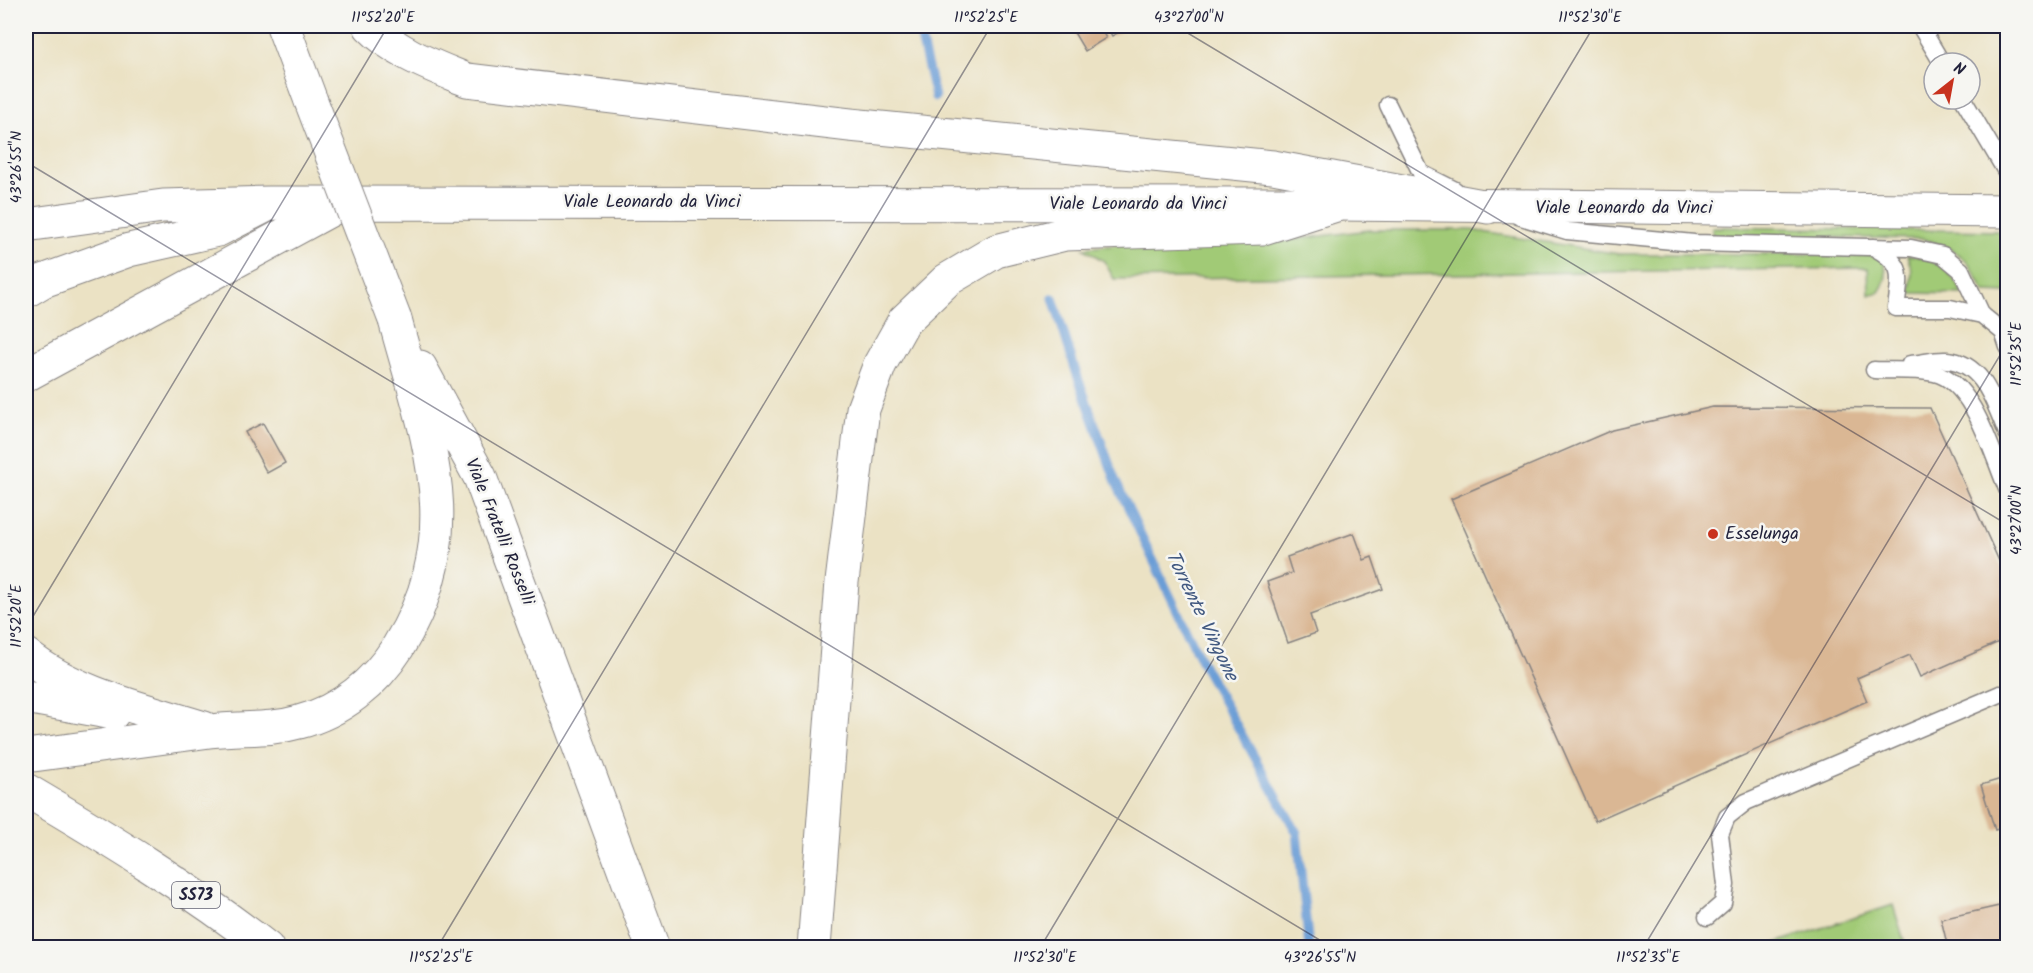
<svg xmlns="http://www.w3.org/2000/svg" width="2033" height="973" viewBox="0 0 2033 973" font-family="Kalam,sans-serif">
	<rect width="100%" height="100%" fill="#f6f6f2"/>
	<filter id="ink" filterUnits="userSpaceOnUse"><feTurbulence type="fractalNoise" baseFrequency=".0167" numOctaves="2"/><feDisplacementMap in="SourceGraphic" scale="12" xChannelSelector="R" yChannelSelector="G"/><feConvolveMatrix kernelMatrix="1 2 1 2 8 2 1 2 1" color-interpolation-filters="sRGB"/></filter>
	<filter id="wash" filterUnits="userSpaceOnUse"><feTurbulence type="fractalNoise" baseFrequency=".008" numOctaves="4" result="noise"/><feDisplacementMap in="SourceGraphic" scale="24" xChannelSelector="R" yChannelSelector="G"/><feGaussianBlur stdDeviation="1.35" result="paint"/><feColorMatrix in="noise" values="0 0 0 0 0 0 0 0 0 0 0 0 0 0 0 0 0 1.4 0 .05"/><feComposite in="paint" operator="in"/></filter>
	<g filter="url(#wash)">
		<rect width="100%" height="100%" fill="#ebe2c4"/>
		<path fill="#a1ca76" stroke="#627658" stroke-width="1.5" d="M 1712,227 L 2007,231 L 2007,293 L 1984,292 C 1970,258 1957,248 1923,239 L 1712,235 Z
			M 1369,230 L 1471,230 L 1619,254 L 1867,254 L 1884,260 C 1887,273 1887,281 1879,292 L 1869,295 L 1868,268 L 1114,279 L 1104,261 L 1083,248 L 1154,242 L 1282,241 Z
			M 1907,255 C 1936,258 1950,269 1963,294 L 1910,293 L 1912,271 Z
			M 1893,905 L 1906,947 L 1762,947 L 1763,947 Z"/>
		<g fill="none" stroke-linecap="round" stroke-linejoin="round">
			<path stroke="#6a9dd6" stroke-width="9" d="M 915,26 L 920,34 L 935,97
				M 1053,298 L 1077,375 L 1116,482 L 1204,667 L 1297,833 L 1309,948"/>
		</g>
		<g id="blocks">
			<path fill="#dab794" d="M 1065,26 L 1099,26 L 1106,38 L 1085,51 L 1072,29 L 1067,32 Z
				M 1106,26 L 1130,26 L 1112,36 Z
				M 1713,407 L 1930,408 L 2008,581 L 2008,638 L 1920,677 L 1910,655 L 1857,678 L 1867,701 L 1595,821 L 1451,499 L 1612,430 Z
				M 263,423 L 285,463 L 267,473 L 245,432 Z
				M 1354,533 L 1364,560 L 1372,557 L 1383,589 L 1310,615 L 1316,633 L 1288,643 L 1267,582 L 1292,573 L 1287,557 Z
				M 2008,777 L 2008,826 L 1995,830 L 1981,785 Z
				M 2008,904 L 2008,948 L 1948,948 L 1941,919 Z"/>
		</g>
	</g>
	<g filter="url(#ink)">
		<use href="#blocks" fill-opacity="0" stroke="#868280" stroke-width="1.5"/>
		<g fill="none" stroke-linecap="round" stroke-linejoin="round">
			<defs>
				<path id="lane" d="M 1920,26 L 1942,63
					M 1963,99 L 2008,175
					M 1388,105 L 1421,173 L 1455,190
					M 1518,216 L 1567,231 L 1694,243 L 1911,248 L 1943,255 L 1961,270 L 1982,315 L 2003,332 L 2008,347
					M 1873,247 C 1906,265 1900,275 1896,308 L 1950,308 L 1982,315
					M 1910,364 C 1922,363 1936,359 1947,360 C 1985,363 1995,406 2008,435
					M 1874,370 C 1893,371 1915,369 1934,373 C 1974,381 1993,457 2008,491
					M 1707,917 L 1723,903 L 1726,885 L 1720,834 L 1727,817 L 1746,802 L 2000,694"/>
				<path id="secondary" d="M 26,225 L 163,206 L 269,203 L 1339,204 L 2008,211
					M 26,291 L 43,281 L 129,250 L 218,230 L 263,207"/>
				<path id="primary" d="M 283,26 L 311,101
					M 370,26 C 396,53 433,66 467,80 L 850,125 L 1273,167 L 1488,207
					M 420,367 L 480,477 L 653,948
					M 26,375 L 341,204
					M 26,655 C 72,693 147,710 204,728
					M 26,697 L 113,713
					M 26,756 C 87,748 148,739 210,731 C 241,727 268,731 299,722 C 341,711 375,683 398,647 C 469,532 427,439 395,320
					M 26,790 C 109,839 191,889 267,948
					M 814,948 L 842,582 L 863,409 L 880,364 L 904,321 L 947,280 L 996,251 L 1065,234 L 1263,228 L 1339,204"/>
			</defs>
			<use href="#lane" stroke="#868280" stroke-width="19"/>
			<use href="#secondary" stroke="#868280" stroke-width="35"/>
			<use href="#primary" stroke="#868280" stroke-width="35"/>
			<use href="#lane" stroke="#fff" stroke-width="16"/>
			<use href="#secondary" stroke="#fff" stroke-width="33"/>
			<use href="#primary" stroke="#fff" stroke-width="33"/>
			<defs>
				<path id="primary-bridge" d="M 311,101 L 395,320"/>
			</defs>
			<use href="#primary-bridge" stroke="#868280" stroke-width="35" stroke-linecap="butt"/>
			<use href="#primary-bridge" stroke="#fff" stroke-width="33"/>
		</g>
	</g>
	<path fill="none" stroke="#22223b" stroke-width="1.5" stroke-opacity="0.45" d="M 1176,26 L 2008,525M 26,162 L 1333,948M 26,628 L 388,26M 437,948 L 991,26M 1040,948 L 1594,26M 1643,948 L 2008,342"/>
	<circle fill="#c8321e" stroke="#f6f6f2" stroke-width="2" cx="1713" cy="534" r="6"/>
	<g text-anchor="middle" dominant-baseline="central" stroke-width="5" stroke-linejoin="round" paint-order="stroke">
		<rect fill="#f6f6f2" stroke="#626272" stroke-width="1.5" x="172" y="882" width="48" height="26" rx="4.5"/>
		<g font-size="16" font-weight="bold" fill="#22223b">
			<text x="196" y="895">SS73</text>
		</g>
		<g font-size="18" fill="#22223b" stroke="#f6f6f2">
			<text x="652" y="202">Viale Leonardo da Vinci</text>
			<text x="1138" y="204">Viale Leonardo da Vinci</text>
			<text x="1624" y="208">Viale Leonardo da Vinci</text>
			<text transform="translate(499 532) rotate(68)">Viale Fratelli Rosselli</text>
		</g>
		<g font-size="18" fill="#22223b" stroke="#f6f6f2" text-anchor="start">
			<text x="1725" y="534">Esselunga</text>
		</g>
		<g font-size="20" font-style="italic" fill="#425981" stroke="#f6f6f2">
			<text transform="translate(1201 616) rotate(64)">Torrente Vingone</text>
		</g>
	</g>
	<rect width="2033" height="973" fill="none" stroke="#f6f6f2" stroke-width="66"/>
	<g transform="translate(1952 81) rotate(31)"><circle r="28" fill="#f6f6f2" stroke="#a1a1a9" stroke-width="1.5"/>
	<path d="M0-4.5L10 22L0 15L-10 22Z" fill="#c8321e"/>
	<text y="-9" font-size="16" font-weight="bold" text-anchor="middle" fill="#22223b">N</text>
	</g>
	<rect x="33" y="33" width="1967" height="907" fill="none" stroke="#22223b" stroke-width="2"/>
	<g font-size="15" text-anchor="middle" fill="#22223b">
		<text x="383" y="22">11°52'20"E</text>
		<text x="986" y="22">11°52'25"E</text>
		<text x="1189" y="22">43°27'00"N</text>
		<text x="1590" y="22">11°52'30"E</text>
		<text transform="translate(16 167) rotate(-90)" y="5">43°26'55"N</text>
		<text transform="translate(2016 354) rotate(-90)" y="5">11°52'35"E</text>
		<text transform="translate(2016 520) rotate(-90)" y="5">43°27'00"N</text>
		<text transform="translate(16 616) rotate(-90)" y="5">11°52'20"E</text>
		<text x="441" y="962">11°52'25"E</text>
		<text x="1045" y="962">11°52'30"E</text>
		<text x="1320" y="962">43°26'55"N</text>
		<text x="1648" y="962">11°52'35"E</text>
	</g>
</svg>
